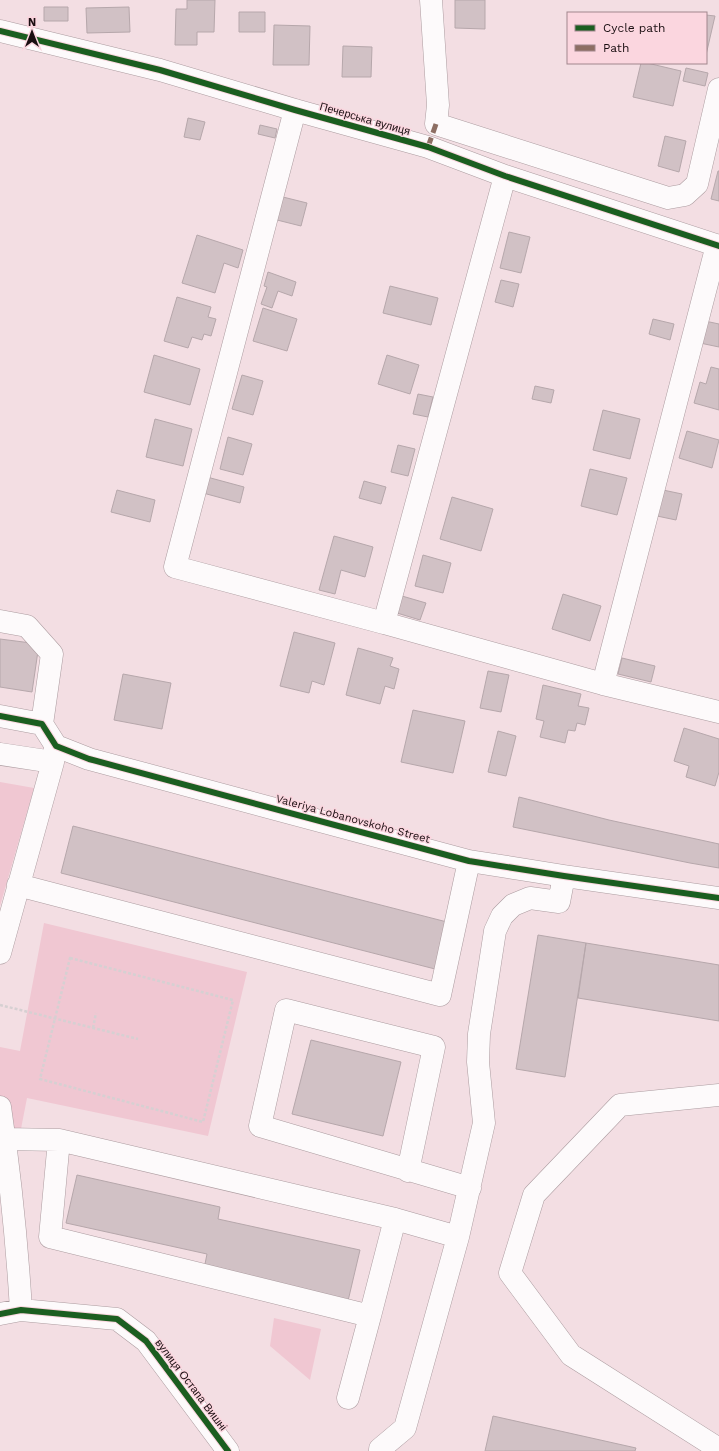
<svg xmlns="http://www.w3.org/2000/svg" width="719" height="1451" viewBox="0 0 719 1451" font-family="'Work Sans',sans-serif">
	<rect width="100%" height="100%" fill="#f3dee3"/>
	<path fill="#f0c7d2" d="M 0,782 L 34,788 L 0,906 Z
		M 44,923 L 247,972 L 208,1136 L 27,1098 L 19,1139 L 0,1107 L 0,1047 L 20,1051 Z
		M 274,1318 L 321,1329 L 310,1380 L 270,1346 Z"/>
	<path fill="#d1c1c5" stroke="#b6a7ab" d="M 187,0 L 215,0 L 214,32 L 197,32 L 197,45 L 175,45 L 176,9 L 187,9 Z
		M 455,0 L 485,0 L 485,29 L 455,28 Z
		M 44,7 L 68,7 L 68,21 L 44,21 Z
		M 129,7 L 130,32 L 87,33 L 86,8 Z
		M 239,12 L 265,12 L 265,32 L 239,32 Z
		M 706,15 L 715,16 L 706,55 Z
		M 274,25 L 310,26 L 309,65 L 273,65 Z
		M 343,46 L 372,47 L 371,77 L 342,77 Z
		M 641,63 L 647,63 L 681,71 L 673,106 L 633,97 Z
		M 686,68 L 708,73 L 705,86 L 683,81 Z
		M 188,118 L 205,122 L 200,140 L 184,137 Z
		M 260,125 L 277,129 L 275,138 L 258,134 Z
		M 665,136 L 686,141 L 679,172 L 658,166 Z
		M 718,171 L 719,171 L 719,201 L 711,199 Z
		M 283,197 L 307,203 L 301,226 L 277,220 Z
		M 509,232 L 530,237 L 521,273 L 500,268 Z
		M 197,235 L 243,250 L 238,268 L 224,263 L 215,293 L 182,283 Z
		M 268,272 L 296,282 L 292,296 L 278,291 L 272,308 L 261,304 L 267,287 L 264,286 Z
		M 501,280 L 519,284 L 513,307 L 495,302 Z
		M 390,286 L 438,298 L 431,325 L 383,313 Z
		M 177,297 L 211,307 L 208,317 L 216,319 L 211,336 L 204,334 L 202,340 L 192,337 L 188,348 L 164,341 Z
		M 263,308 L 297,319 L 287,351 L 253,341 Z
		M 653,319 L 674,324 L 670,340 L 649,334 Z
		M 705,321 L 719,324 L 719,347 L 700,343 Z
		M 154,355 L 200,369 L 190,405 L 144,392 Z
		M 387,355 L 419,365 L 410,394 L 378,384 Z
		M 711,367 L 719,369 L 719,410 L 694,403 L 700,382 L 706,384 Z
		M 242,375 L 263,381 L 253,415 L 232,409 Z
		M 535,386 L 554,390 L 551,403 L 532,399 Z
		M 418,394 L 433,397 L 428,417 L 413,414 Z
		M 603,410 L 640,419 L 630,459 L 593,450 Z
		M 155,419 L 192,429 L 183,466 L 146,457 Z
		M 687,431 L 719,440 L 712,468 L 679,458 Z
		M 228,437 L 252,444 L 243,475 L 220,469 Z
		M 398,445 L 415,449 L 408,476 L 391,472 Z
		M 590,469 L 627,478 L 617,515 L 581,506 Z
		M 207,477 L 244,487 L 240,503 L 203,493 Z
		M 364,481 L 386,487 L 381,504 L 359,498 Z
		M 117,490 L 155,500 L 150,522 L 111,512 Z
		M 663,490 L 682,494 L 676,520 L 657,516 Z
		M 452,497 L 493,509 L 481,551 L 440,539 Z
		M 334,536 L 373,547 L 365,577 L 341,570 L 335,594 L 319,590 Z
		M 423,555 L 451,563 L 443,593 L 415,586 Z
		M 563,594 L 601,606 L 590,641 L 552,629 Z
		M 402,596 L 426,603 L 420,620 L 397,613 Z
		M 294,632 L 335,643 L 324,685 L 312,681 L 309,693 L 280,686 Z
		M 0,639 L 39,644 L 32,692 L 0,687 Z
		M 358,648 L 393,658 L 390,666 L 399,669 L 394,689 L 385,686 L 380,704 L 346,695 Z
		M 622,658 L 655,666 L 651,682 L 618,674 Z
		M 488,671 L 509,675 L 501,712 L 480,708 Z
		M 123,674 L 171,683 L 162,729 L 114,720 Z
		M 543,685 L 581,694 L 578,706 L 589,708 L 585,725 L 577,723 L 575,731 L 568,730 L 565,743 L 540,737 L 544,721 L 536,719 Z
		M 413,710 L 465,721 L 453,773 L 401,762 Z
		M 684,728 L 719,739 L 719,772 L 715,786 L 686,777 L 689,766 L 674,761 Z
		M 498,731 L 516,736 L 506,776 L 488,772 Z
		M 519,797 L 609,820 L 719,844 L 719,868 L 690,863 L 513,827 Z
		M 73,826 L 447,922 L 435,969 L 61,873 Z
		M 538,935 L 586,943 L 565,1077 L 516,1069 Z
		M 586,943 L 719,965 L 719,1021 L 578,998 Z
		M 311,1040 L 401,1062 L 383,1136 L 292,1114 Z
		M 77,1175 L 220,1207 L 218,1219 L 360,1250 L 348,1301 L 204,1269 L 207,1254 L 66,1223 Z
		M 493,1416 L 636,1448 L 635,1451 L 485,1451 Z"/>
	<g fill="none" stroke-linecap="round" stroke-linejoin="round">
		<defs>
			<path id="minor" d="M 431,0 L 438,105 L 436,124 L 668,198 L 685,195 L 697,184 L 719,89
				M 0,31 L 160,70 L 295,110 L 428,147 L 505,176 L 719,246
				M 295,110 L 175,567 L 384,623 L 505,176
				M 0,621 L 27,626 L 52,654 L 42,724
				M 384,623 L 603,684 L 719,712
				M 603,684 L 717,245
				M 0,716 L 42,724 L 56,746 L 89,759 L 469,861 L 564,876 L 719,898
				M 0,754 L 53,762 L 55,749
				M 18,885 L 440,995 L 469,861
				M 0,953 L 53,762
				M 719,1095 L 620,1105 L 534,1195 L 510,1273 L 571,1355 L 719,1449
				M 0,1107 C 10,1174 17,1243 21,1310
				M 5,1139 L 59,1140 L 395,1219 L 370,1316 L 50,1237 L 59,1140
				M 408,1171 L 434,1047 L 286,1010 L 260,1126 L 470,1188
				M 395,1219 L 458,1237
				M 0,1314 L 21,1310 L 117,1319 L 146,1341 L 228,1451
				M 348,1398 L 370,1316
				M 380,1451 L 380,1449 L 405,1428 L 458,1237 L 484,1123 L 478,1062 L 479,1034 L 495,931 L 502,916 L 513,905 L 530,898 L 559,902 L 564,876"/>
		</defs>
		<use href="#minor" stroke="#ac9ca0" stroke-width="23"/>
		<path stroke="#d6d0d2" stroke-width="2.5" stroke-dasharray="3 2" stroke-linecap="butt" d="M 70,958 L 233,1000 L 203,1122 L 40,1079 Z
			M 0,1005 L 138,1039
			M 93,1028 L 96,1013"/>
		<use href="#minor" stroke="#fdfafb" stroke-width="22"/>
		<path stroke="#8d6e63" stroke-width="5" stroke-dasharray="10 5" stroke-linecap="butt" d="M 428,147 L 436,124"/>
		<defs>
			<path id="cycleway" d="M 0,31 L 160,70 L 295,110 L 428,147 L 505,176 L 719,246
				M 0,716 L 42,724 L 56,746 L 89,759 L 469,861 L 564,876 L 719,898
				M 0,1314 L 21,1310 L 117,1319 L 146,1341 L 228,1451"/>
		</defs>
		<use href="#cycleway" stroke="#fbd6df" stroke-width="8"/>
		<use href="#cycleway" stroke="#1b5e20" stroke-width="6"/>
	</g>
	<g text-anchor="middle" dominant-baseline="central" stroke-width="3" stroke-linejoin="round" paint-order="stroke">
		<g font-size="11" fill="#1a0e11" stroke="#fbd6df">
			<text transform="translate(365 119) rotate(16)">Печерська вулиця</text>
			<text transform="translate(353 819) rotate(15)">Valeriya Lobanovskoho Street</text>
			<text transform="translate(191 1385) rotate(53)">вулиця Остапа Вишні</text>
		</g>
	</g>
	<rect x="567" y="12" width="140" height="52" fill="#fbd6df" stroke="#a1868d"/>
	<rect x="575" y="25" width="20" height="6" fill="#1b5e20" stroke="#a1868d"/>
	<text x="603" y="32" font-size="12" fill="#1a0e11">Cycle path</text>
	<rect x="575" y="45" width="20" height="6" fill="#8d6e63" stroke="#a1868d"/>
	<text x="603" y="52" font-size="12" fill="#1a0e11">Path</text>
	<g transform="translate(32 32)" stroke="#fbd6df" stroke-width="3" paint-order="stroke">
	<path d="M0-3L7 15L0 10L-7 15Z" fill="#1a0e11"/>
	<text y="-6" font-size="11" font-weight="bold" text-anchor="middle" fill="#1a0e11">N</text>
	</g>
</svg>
